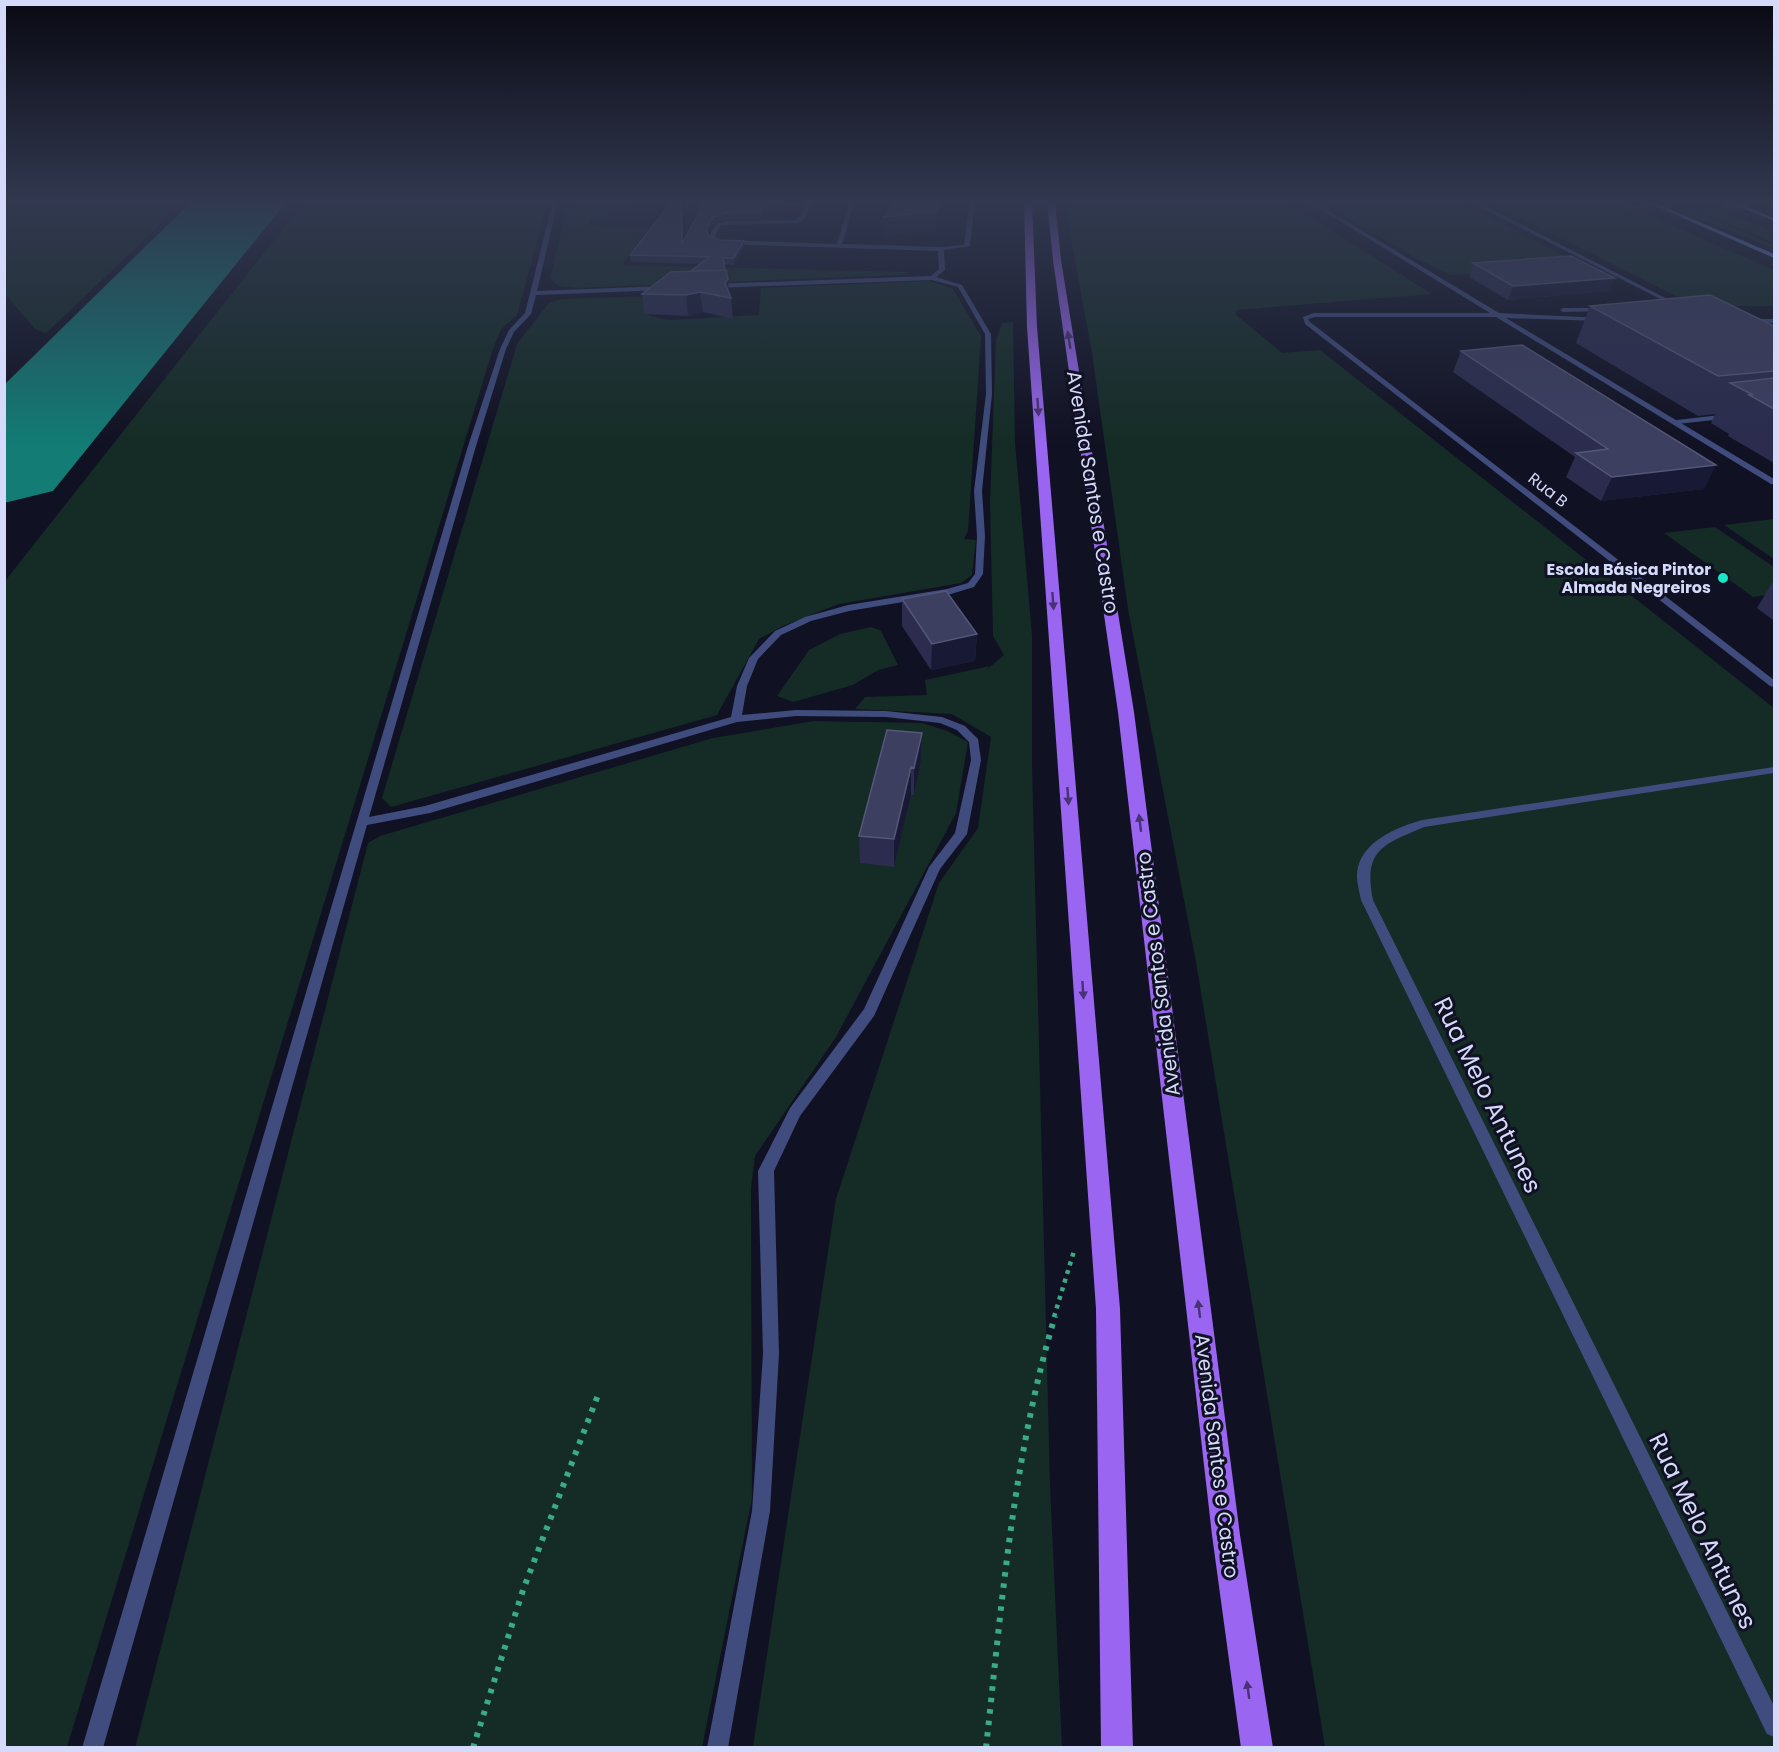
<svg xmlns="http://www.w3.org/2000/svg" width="1779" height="1752" viewBox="0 0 1779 1752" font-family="Poppins,sans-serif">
	<rect width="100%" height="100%" fill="#101122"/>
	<path fill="#142c25" d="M 5,201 L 185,201 L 46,333 L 35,329 L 5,294 Z
		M 305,201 L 548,201 L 517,315 L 501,329 L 492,352 L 67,1747 L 5,1747 L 5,581 Z
		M 585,201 L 654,201 L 591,221 L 589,225 L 648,228 L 622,265 L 910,272 L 902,275 L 575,288 L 558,286 L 550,278 L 567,207 Z
		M 1064,201 L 1285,201 L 1432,294 L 1237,310 L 1235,314 L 1282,353 L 1320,350 L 1774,708 L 1774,1747 L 1325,1747 L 1196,962 L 1128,609 L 1092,353 Z
		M 1320,201 L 1459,201 L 1584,266 L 1451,275 L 1415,258 Z
		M 1486,201 L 1616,201 L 1774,270 L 1774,306 L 1696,306 Z
		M 1721,210 L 1774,232 L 1774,243 L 1700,212 Z
		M 1695,212 L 1774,245 L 1774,248 L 1684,213 Z
		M 929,281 L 953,289 L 981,336 L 968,531 L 964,539 L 976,540 L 972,575 L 961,583 L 839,604 L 783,626 L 759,639 L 717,715 L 391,807 L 382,798 L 517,344 L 549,303 L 561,299 L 667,296 L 644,309 L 650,316 L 668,320 L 759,315 L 761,288 Z
		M 1013,322 L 1015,442 L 1032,635 L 1032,764 L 1050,1485 L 1062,1747 L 753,1747 L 836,1199 L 939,883 L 978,828 L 991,737 L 952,714 L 855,709 L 865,697 L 927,695 L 925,680 L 990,666 L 984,672 L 1004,655 L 993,636 L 990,502 L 996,340 L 1002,323 Z
		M 1774,519 L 1774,559 L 1724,525 Z
		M 1715,527 L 1774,567 L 1774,594 L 1753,597 L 1664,533 Z
		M 871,627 L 881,631 L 898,665 L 878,670 L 853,685 L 793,702 L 777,696 L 809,650 L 840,634 Z
		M 814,721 L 922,723 L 947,731 L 968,742 L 956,813 L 836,1037 L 755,1156 L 751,1188 L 752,1498 L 702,1747 L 135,1748 L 368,843 L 380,836 L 713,738 Z"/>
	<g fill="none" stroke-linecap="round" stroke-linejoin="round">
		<path fill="#127c75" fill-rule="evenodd" d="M 192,201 L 287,201 L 53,491 L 4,503 L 4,385 Z"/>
		<path stroke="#3aab87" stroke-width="4.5" stroke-dasharray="4 5" stroke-linecap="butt" d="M 1054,1317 L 1074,1251"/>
		<path stroke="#3aab87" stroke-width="6" stroke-dasharray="4.5 7" stroke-linecap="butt" d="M 473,1748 L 523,1590 L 598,1395
			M 986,1748 C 1002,1602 1013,1457 1055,1316"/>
		<path fill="#3f4c7d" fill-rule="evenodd" d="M 553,201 L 558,201 L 537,291 L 664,286 L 667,288 L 664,290 L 536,295 L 531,314 L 514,332 L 506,349 L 476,446 L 369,817 L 425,806 L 731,717 L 737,686 L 749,658 L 775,631 L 805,617 L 848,605 L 947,589 L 968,583 L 975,574 L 977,536 L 974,491 L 986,394 L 985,334 L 958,287 L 932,280 L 712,288 L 709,286 L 712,284 L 931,276 L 939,269 L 938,251 L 722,244 L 712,241 L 709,236 L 716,224 L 728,221 L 795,220 L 799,218 L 805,206 L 751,204 L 806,203 L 807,201 L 812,201 L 804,219 L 798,223 L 728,225 L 720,226 L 715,236 L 716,239 L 722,240 L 837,244 L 850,201 L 855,201 L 842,244 L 941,247 L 964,245 L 970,201 L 975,201 L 970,246 L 944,250 L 945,270 L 936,277 L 962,285 L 991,334 L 992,394 L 982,491 L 985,536 L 983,574 L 974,587 L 951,594 L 849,611 L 811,621 L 781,635 L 758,659 L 747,686 L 742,715 L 796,710 L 886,711 L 942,717 L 965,726 L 978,739 L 981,760 L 967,834 L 940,869 L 874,1016 L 800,1116 L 774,1171 L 779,1354 L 770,1511 L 728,1748 L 707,1748 L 752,1511 L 763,1354 L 758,1171 L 790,1108 L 864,1009 L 929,867 L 955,833 L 971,760 L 969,742 L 957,730 L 940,723 L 886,717 L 796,716 L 737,722 L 430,813 L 367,825 L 103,1748 L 82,1748 L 468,446 L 500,349 L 509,330 L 525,313 Z"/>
		<path fill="#3f4c7d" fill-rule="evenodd" d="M 1729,414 L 1732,414 L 1732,418 L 1677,424 L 1673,422 L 1677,420 Z"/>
		<path fill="#3f4c7d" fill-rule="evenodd" d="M 1307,201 L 1313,201 L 1499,313 L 1603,318 L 1601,321 L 1506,318 L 1774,479 L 1774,484 L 1771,484 L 1496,317 L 1315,317 L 1308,319 L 1310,322 L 1774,680 L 1774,687 L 1770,686 L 1305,324 L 1303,317 L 1314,313 L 1490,313 Z
			M 1468,201 L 1475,201 L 1683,307 L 1678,308 Z
			M 1655,204 L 1657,206 L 1628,209 L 1625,207 Z
			M 1602,308 L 1604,311 L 1563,312 L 1560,310 L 1563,308 Z
			M 1746,319 L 1774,319 L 1774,323 L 1748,322 Z
			M 1774,767 L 1774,773 L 1424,827 C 1382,845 1363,850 1373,900 L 1774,1706 L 1774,1737 L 1767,1734 L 1361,900 C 1359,889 1355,878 1358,867 C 1365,840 1398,827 1422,820 Z"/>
		<path stroke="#3f4c7d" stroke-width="12" d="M 1730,203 L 1746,201"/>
		<path fill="#7591f3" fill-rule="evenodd" d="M 1651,201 L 1774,254 L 1774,258 L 1644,201 Z
			M 1733,201 L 1774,218 L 1774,221 L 1725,201 Z"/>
		<path fill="#9a66f1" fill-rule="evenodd" d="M 1024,201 L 1032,201 L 1037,327 L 1120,1309 L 1133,1748 L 1101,1748 L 1096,1309 L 1027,327 Z
			M 1047,201 L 1055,201 L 1061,260 L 1134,712 L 1240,1535 L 1273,1748 L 1241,1748 L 1212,1535 L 1118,712 L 1053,260 Z"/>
	</g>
	<path fill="#2b2c4e" d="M 672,201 L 682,201 L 683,242 L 706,201 L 768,206 L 761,218 L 728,219 L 714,223 L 708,233 L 709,236 L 744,247 L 734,265 L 724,264 L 729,293 L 731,298 L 733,319 L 703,312 L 688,316 L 644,314 L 642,294 L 691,271 L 701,264 L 631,262 L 630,255 Z
		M 1473,263 L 1609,291 L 1508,300 L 1469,277 Z
		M 1590,306 L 1774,326 L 1774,463 L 1728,436 L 1729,434 L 1711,423 L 1715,414 L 1698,416 L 1576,343 Z
		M 1461,351 L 1704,489 L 1601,501 L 1566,477 L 1575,457 L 1453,372 Z
		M 1774,582 L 1774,621 L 1757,608 L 1772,583 Z
		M 902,599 L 977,634 L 975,661 L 931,670 L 902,626 Z
		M 922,733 L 921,760 L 914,795 L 911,795 L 894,867 L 860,863 L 859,836 Z"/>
	<path fill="#181935" d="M 767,201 L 768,201 L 768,206 L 761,218 L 761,212 Z
		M 937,201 L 940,201 L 940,207 L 937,211 L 937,230 L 885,236 L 884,217 Z
		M 727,213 L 728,219 L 714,223 L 707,235 L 706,229 L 713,217 Z
		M 744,241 L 744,247 L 734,265 L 734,258 Z
		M 1615,278 L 1609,291 L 1508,300 L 1513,286 Z
		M 728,279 L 729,298 L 725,283 Z
		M 700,292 L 703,312 L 688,316 L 686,295 Z
		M 1716,465 L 1704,489 L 1601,501 L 1612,477 Z
		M 977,634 L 975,661 L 931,670 L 932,644 Z
		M 922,733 L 921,760 L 914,795 L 914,768 Z
		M 911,767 L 911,795 L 894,867 L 894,839 Z"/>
	<path fill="#3d3f61" stroke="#555779" stroke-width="1.5" d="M 672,201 L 681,201 L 682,243 L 706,201 L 767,201 L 761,212 L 727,213 L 713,217 L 706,229 L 709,236 L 721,240 L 744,241 L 734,258 L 723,258 L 725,270 L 691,271 L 709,257 L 630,255 Z
		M 894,201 L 937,201 L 937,211 L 884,217 Z
		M 1571,256 L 1615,278 L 1513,286 L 1473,263 Z
		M 726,270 L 728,279 L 725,283 L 731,298 L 700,292 L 686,295 L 642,294 L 671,272 Z
		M 1710,295 L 1774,326 L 1774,371 L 1718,376 L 1590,306 Z
		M 1522,345 L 1716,465 L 1612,477 L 1576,453 L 1608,449 L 1461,351 Z
		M 1774,378 L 1774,409 L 1749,395 L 1753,395 L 1730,383 Z
		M 946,591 L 977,634 L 932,644 L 902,599 Z
		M 887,730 L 922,733 L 914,768 L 911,767 L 894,839 L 859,836 Z"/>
	<defs><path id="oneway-solid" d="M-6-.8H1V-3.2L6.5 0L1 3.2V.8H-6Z" transform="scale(1.5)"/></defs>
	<g fill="#473375">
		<use href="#oneway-solid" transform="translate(1069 340) rotate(-99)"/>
		<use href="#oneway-solid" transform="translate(1038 407) rotate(86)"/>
		<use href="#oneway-solid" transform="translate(1053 601) rotate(86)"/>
		<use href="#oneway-solid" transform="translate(1068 796) rotate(86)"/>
		<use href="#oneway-solid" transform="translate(1140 823) rotate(-97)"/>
		<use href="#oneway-solid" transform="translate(1083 990) rotate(86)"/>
		<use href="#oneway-solid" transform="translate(1199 1309) rotate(-97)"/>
		<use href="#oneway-solid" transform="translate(1248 1690) rotate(-98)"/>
	</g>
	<linearGradient id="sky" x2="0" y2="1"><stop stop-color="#090913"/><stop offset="0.45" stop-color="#31384f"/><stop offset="1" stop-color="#31384f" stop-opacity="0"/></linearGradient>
	<rect width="1779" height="447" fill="url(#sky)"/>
	<circle fill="#15e7c8" stroke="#101122" stroke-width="2" cx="1723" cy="578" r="6"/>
	<g text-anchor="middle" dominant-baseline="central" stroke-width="6" stroke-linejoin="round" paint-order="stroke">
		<g font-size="16" fill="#d5dafb" stroke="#101122">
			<text transform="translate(1548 490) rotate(38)">Rua B</text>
		</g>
		<g font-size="16" font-weight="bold" fill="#d5dafb" stroke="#101122" text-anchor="end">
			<text x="1711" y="569">Escola Básica Pintor<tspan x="1711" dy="18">Almada Negreiros</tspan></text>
		</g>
		<g font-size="20" fill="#d5dafb" stroke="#101122">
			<text transform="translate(1093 492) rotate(81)">Avenida Santos e Castro</text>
			<text transform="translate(1158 974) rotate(-97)">Avenida Santos e Castro</text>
			<text transform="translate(1217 1456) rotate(83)">Avenida Santos e Castro</text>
		</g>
		<g font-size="24" fill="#d5dafb" stroke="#101122">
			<text transform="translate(1488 1095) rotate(64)">Rua Melo Antunes</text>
			<text transform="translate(1703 1531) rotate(64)">Rua Melo Antunes</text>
		</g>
	</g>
	<rect width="1779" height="1752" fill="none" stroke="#d5dafb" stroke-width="12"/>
</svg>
